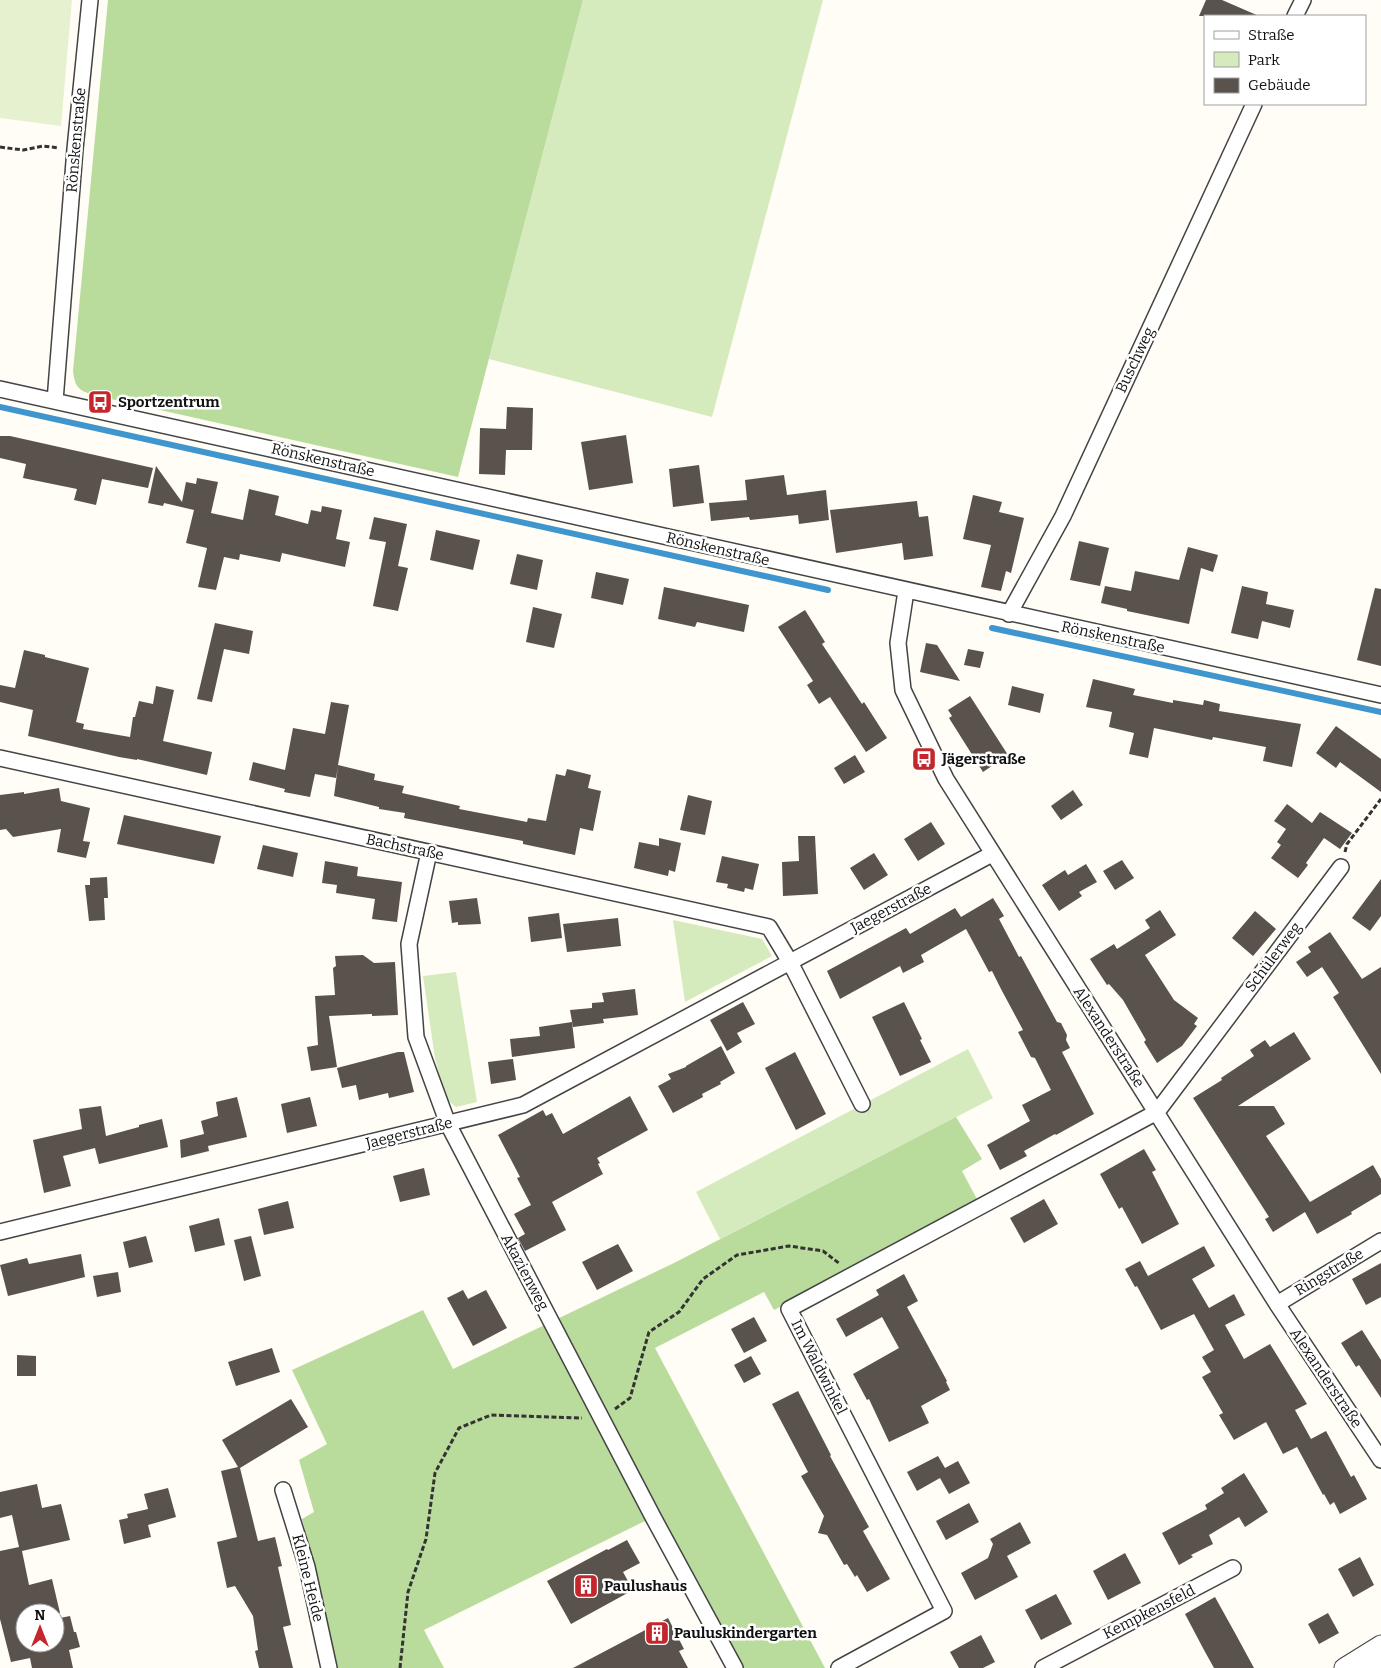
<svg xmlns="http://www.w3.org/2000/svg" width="1381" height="1668" viewBox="0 0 1381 1668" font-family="Bitter,serif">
	<rect width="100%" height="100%" fill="#fffdf5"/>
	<path fill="#d5ebbd" d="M 583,0 L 823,0 L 712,417 L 489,359 Z
		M 673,920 L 762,939 L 772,956 L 685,1002 Z
		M 456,972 L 477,1102 L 456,1107 L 445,1098 L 435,1058 L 423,976 Z
		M 968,1049 L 993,1098 L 720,1239 L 696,1192 Z"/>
	<path fill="#b9dc9c" d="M 108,0 L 583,0 L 458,477 L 93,395 C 78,390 75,387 73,371 Z
		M 956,1117 L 982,1159 L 962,1171 L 979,1203 L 774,1310 L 764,1292 L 655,1348 L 825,1668 L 735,1668 L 653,1517 L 424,1630 L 444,1668 L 338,1668 L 302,1519 L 314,1512 L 299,1460 L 327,1444 L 292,1370 L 423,1310 L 453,1369 L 674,1263 Z"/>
	<path fill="#e6f2cf" d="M 0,0 L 72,0 L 61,126 L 0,118 Z"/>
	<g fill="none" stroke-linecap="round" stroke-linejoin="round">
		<path stroke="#3f96cf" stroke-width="6" d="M 0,407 L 828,590
			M 992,628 L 1381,712"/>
	</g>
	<path fill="#5a524d" d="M 1206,0 L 1222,0 L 1259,16 L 1199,16 Z
		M 507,407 L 533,408 L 532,450 L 506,450 L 505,475 L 479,474 L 480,428 L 506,429 Z
		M 626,435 L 633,483 L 589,490 L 581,442 Z
		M 0,436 L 10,436 L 153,468 L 148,488 L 102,479 L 96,505 L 74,500 L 77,489 L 23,478 L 26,464 L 0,458 Z
		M 699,465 L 704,503 L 673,507 L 669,469 Z
		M 156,466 L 182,502 L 186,482 L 196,484 L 197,478 L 218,482 L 211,513 L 243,520 L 249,489 L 279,496 L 275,515 L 308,524 L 311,510 L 321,512 L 322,506 L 342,510 L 336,539 L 350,542 L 345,567 L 282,553 L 280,562 L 240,554 L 239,560 L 224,557 L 216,590 L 198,587 L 207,548 L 186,543 L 194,510 L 164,503 L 163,506 L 148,503 Z
		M 784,475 L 787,495 L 826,490 L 829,520 L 799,524 L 798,515 L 750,520 L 749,517 L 711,521 L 709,503 L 747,500 L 745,480 Z
		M 973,495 L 1002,502 L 999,512 L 1024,518 L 1011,573 L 1006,571 L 1001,591 L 981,587 L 991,545 L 963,539 Z
		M 917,501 L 919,517 L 928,516 L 933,556 L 904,560 L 902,543 L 836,553 L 830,510 Z
		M 374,517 L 407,524 L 398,566 L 408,568 L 398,611 L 373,606 L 386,542 L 369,539 Z
		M 436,530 L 480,540 L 473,570 L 430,560 Z
		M 1079,541 L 1109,548 L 1100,586 L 1070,580 Z
		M 1188,547 L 1218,555 L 1213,572 L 1201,568 L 1189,624 L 1127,611 L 1127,609 L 1101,603 L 1105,586 L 1131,591 L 1135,571 L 1179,580 Z
		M 517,554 L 543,560 L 537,590 L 510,584 Z
		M 596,572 L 629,579 L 623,605 L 591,598 Z
		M 1242,586 L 1268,592 L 1266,604 L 1294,610 L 1290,628 L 1262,621 L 1258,639 L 1231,633 Z
		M 664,587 L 749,605 L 744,632 L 697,622 L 695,627 L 658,619 Z
		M 1375,588 L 1381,589 L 1381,666 L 1357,660 Z
		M 533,607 L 562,614 L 554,648 L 526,642 Z
		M 805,610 L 825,642 L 822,644 L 862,704 L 864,702 L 887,738 L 866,752 L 830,697 L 819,704 L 807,685 L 813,681 L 778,627 Z
		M 215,623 L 253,631 L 249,654 L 224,649 L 212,702 L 197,699 Z
		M 926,643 L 937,645 L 960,681 L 920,672 Z
		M 968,649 L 984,652 L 980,668 L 964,665 Z
		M 24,650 L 45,655 L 45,657 L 89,668 L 76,722 L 84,724 L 83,729 L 130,737 L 133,717 L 135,717 L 139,701 L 153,704 L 156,686 L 174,690 L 163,741 L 212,752 L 207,775 L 137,759 L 137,760 L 119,757 L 28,736 L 33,710 L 0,702 L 0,685 L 15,688 Z
		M 1093,679 L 1135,689 L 1133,695 L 1173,703 L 1173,700 L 1203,705 L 1204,700 L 1220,704 L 1219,711 L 1301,724 L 1292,767 L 1263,761 L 1266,747 L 1213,737 L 1212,740 L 1154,728 L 1148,758 L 1129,754 L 1134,733 L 1109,727 L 1112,712 L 1086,707 Z
		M 1012,686 L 1044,694 L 1040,713 L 1008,705 Z
		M 970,696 L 1008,755 L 983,772 L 949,718 L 952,716 L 948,710 Z
		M 331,702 L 349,705 L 338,765 L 375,774 L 374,780 L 404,786 L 402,793 L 460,806 L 459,809 L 527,822 L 528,818 L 546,821 L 556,774 L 565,776 L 567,769 L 591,775 L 588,788 L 601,791 L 593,831 L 580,828 L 575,855 L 523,844 L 523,841 L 404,818 L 405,813 L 379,809 L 379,807 L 334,796 L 338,766 L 336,778 L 315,774 L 310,797 L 284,792 L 285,789 L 249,780 L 253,762 L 285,770 L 293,728 L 325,734 Z
		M 1336,726 L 1381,759 L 1381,792 L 1340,762 L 1336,768 L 1316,753 Z
		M 855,755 L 865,772 L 844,784 L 834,768 Z
		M 59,788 L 61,801 L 90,808 L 83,841 L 90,842 L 86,858 L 57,852 L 61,829 L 13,837 L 6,829 L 0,830 L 0,795 L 24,792 L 24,794 Z
		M 1073,790 L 1083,805 L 1061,820 L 1051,806 Z
		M 688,795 L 712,801 L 705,835 L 680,830 Z
		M 1287,804 L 1312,823 L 1320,812 L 1352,833 L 1340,849 L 1324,838 L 1306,863 L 1308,865 L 1298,878 L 1271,858 L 1281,845 L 1277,842 L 1286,829 L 1274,821 Z
		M 124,815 L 221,836 L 214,864 L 117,844 Z
		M 931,822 L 945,844 L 918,861 L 904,839 Z
		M 798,836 L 815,836 L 818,894 L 783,896 L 782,862 L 799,861 Z
		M 659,838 L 681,843 L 675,872 L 669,870 L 668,876 L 634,868 L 639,842 L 659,846 Z
		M 263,845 L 298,853 L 293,877 L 257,869 Z
		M 874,853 L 888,875 L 864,890 L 850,868 Z
		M 722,856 L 759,864 L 753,890 L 745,888 L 744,892 L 727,888 L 728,884 L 716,882 Z
		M 1122,860 L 1134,878 L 1115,890 L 1103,871 Z
		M 325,861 L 358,867 L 357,876 L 402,882 L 397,922 L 372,919 L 375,899 L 336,893 L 337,885 L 322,883 Z
		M 1086,864 L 1097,882 L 1079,892 L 1082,896 L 1059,911 L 1042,885 L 1065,870 L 1068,875 Z
		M 107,877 L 108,898 L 104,898 L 105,920 L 89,921 L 85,885 L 90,885 L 90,878 Z
		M 1381,879 L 1381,916 L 1370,931 L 1352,918 Z
		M 477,898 L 481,924 L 458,925 L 458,922 L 452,923 L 449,901 Z
		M 993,898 L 1004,916 L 999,919 L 1019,957 L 1021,956 L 1057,1022 L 1061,1023 L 1067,1035 L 1066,1040 L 1070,1048 L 1062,1052 L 1094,1114 L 1056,1135 L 1055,1134 L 1024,1151 L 1027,1156 L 1000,1170 L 987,1145 L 1030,1121 L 1022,1105 L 1051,1090 L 1035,1058 L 1031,1057 L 1018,1032 L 1023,1030 L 1001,989 L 992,971 L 989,972 L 966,929 L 921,955 L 924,962 L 903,973 L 900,966 L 840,999 L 827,971 L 906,928 L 910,934 L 955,908 L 961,917 Z
		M 1160,910 L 1176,935 L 1145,955 L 1174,1000 L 1198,1018 L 1194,1024 L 1197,1026 L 1182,1046 L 1157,1063 L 1144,1042 L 1146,1040 L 1123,1000 L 1109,984 L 1107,985 L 1090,959 L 1114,944 L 1117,949 L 1150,928 L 1145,920 Z
		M 1255,911 L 1276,929 L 1253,956 L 1232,938 Z
		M 559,913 L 562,938 L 531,942 L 528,917 Z
		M 618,918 L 621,946 L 567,952 L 563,924 Z
		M 1330,932 L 1362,979 L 1381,967 L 1381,1074 L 1333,997 L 1339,993 L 1322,967 L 1307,977 L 1296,962 L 1311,952 L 1308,947 Z
		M 363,955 L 374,963 L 395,962 L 398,1015 L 372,1016 L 372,1014 L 329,1016 L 337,1067 L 311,1071 L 307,1047 L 318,1045 L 315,996 L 335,995 L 333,968 L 336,966 L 335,956 Z
		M 635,989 L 638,1015 L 603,1019 L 604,1023 L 573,1027 L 570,1010 L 592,1008 L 592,1003 L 604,1002 L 602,993 Z
		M 743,1002 L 755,1024 L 737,1033 L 742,1042 L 727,1051 L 710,1020 Z
		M 904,1002 L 922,1039 L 920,1040 L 931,1062 L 900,1076 L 872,1017 Z
		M 572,1022 L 575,1048 L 512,1057 L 510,1039 L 540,1036 L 539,1027 Z
		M 1294,1032 L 1311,1059 L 1238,1106 L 1274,1106 L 1285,1124 L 1266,1136 L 1310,1202 L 1373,1165 L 1381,1179 L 1381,1194 L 1351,1212 L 1352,1214 L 1317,1234 L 1305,1212 L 1273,1232 L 1265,1219 L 1269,1217 L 1193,1098 L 1222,1080 L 1221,1078 L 1254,1056 L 1250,1050 L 1265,1040 L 1270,1047 Z
		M 721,1046 L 735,1073 L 720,1082 L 721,1084 L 702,1094 L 703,1097 L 673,1113 L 658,1086 L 671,1079 L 668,1074 L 686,1067 L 686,1066 Z
		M 398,1052 L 404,1052 L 414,1092 L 389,1098 L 388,1093 L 359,1100 L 356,1085 L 342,1088 L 337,1068 Z
		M 795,1052 L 826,1114 L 796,1130 L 765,1068 Z
		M 513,1059 L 516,1080 L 491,1084 L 488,1062 Z
		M 630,1096 L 648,1130 L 597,1158 L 600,1163 L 598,1164 L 603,1174 L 552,1202 L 566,1230 L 525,1251 L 518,1238 L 525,1234 L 514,1214 L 531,1205 L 517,1178 L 520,1177 L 498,1135 L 543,1110 L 546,1116 L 552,1113 L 563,1134 Z
		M 237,1097 L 247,1137 L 208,1146 L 209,1151 L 181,1158 L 180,1140 L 204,1134 L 201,1121 L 218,1116 L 216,1102 Z
		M 310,1097 L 317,1126 L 287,1133 L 281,1104 Z
		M 101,1106 L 106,1136 L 139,1127 L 139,1125 L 162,1119 L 168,1147 L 99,1164 L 95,1148 L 63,1156 L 71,1186 L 44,1193 L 33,1140 L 82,1129 L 79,1109 Z
		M 1144,1149 L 1156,1170 L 1152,1172 L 1179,1224 L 1142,1244 L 1122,1207 L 1119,1209 L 1100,1174 Z
		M 424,1168 L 430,1195 L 400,1202 L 393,1176 Z
		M 1044,1199 L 1058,1224 L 1024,1243 L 1010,1218 Z
		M 288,1201 L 294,1228 L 264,1235 L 258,1209 Z
		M 219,1218 L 225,1245 L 195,1252 L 189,1226 Z
		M 146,1236 L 153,1262 L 129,1268 L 123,1242 Z
		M 251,1236 L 261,1276 L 244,1281 L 234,1240 Z
		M 618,1244 L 633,1271 L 597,1290 L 582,1262 Z
		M 1204,1246 L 1215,1266 L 1192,1279 L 1209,1308 L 1234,1294 L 1245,1315 L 1225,1325 L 1244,1359 L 1270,1344 L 1307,1404 L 1295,1410 L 1311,1439 L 1326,1431 L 1351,1477 L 1354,1475 L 1367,1499 L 1340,1514 L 1334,1502 L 1330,1505 L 1324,1494 L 1323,1495 L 1297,1447 L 1283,1454 L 1266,1422 L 1234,1440 L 1219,1415 L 1223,1413 L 1202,1377 L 1211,1372 L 1202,1357 L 1214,1350 L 1194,1314 L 1161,1330 L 1137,1286 L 1135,1287 L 1125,1269 L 1140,1261 L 1148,1276 Z
		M 81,1254 L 85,1277 L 8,1296 L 0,1265 L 27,1258 L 29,1264 Z
		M 1381,1263 L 1381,1297 L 1366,1305 L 1352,1279 Z
		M 118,1272 L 121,1292 L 97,1297 L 93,1276 Z
		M 904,1274 L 918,1301 L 907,1307 L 947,1381 L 946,1382 L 950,1390 L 921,1406 L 929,1423 L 889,1442 L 869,1399 L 867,1400 L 853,1374 L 899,1348 L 882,1317 L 846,1337 L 836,1319 L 879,1295 L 876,1290 Z
		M 463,1290 L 468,1299 L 486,1290 L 507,1328 L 473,1346 L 447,1298 Z
		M 754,1317 L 767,1341 L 744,1353 L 731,1329 Z
		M 1362,1330 L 1381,1360 L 1381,1398 L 1359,1365 L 1356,1367 L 1341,1343 Z
		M 272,1348 L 280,1372 L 236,1386 L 228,1362 Z
		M 17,1355 L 36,1356 L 36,1376 L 17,1376 Z
		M 751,1356 L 761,1374 L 744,1383 L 734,1365 Z
		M 798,1391 L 831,1455 L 830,1456 L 869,1527 L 863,1531 L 890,1579 L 867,1592 L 857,1575 L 855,1577 L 847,1564 L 844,1565 L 827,1535 L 818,1533 L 824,1516 L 801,1476 L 808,1472 L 772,1404 Z
		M 291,1399 L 308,1427 L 240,1468 L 258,1541 L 275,1537 L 282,1566 L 278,1567 L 291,1625 L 283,1627 L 293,1668 L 259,1668 L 255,1651 L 258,1650 L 253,1616 L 235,1586 L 227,1588 L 217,1542 L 237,1537 L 221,1471 L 238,1467 L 222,1440 Z
		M 938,1456 L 945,1468 L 958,1461 L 970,1483 L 949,1494 L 940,1478 L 917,1491 L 907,1472 Z
		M 1244,1473 L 1268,1512 L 1245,1527 L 1239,1517 L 1209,1535 L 1213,1544 L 1191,1555 L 1193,1557 L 1179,1565 L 1162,1533 L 1207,1509 L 1205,1505 L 1224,1493 L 1221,1488 Z
		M 37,1484 L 42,1508 L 61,1504 L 70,1540 L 22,1551 L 29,1585 L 52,1579 L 60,1613 L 25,1613 L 25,1643 L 55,1643 L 55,1619 L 70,1616 L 74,1632 L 76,1632 L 80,1647 L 69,1650 L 73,1668 L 32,1668 L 30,1658 L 11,1662 L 0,1619 L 0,1551 L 19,1547 L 12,1515 L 0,1518 L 0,1492 Z
		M 168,1488 L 176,1517 L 148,1525 L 151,1537 L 124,1544 L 119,1520 L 128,1518 L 127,1514 L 148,1509 L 144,1494 Z
		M 969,1503 L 979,1522 L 946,1540 L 936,1521 Z
		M 1020,1522 L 1031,1543 L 1007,1556 L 1018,1577 L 975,1600 L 961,1573 L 988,1558 L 993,1544 L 990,1539 Z
		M 627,1540 L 640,1563 L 623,1572 L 633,1590 L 571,1624 L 547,1581 L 607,1549 L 608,1550 Z
		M 1125,1553 L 1141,1583 L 1108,1600 L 1093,1571 Z
		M 1360,1557 L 1374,1585 L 1353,1597 L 1338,1569 Z
		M 1056,1594 L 1072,1624 L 1041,1640 L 1025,1610 Z
		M 1215,1597 L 1235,1633 L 1254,1668 L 1214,1668 L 1204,1650 L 1185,1614 Z
		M 1328,1613 L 1339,1633 L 1319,1644 L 1308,1624 Z
		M 668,1618 L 684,1649 L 679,1651 L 688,1668 L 573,1668 Z
		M 981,1635 L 995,1662 L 983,1668 L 959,1668 L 950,1652 Z"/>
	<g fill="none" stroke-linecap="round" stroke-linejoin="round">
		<defs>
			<path id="minor" d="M 1295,16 L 1303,0
				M 0,389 L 1381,695
				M 55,401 L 75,149 L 90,0
				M 906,591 L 898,643 L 903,690 L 946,779 L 1277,1304 L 1381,1460
				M 1009,614 L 1063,516 L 1254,104
				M 0,758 L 769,927 L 790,962 L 862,1104
				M 429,852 L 409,944 L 416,1037 L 448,1124 L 653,1517 L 735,1668
				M 0,1232 L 523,1105 L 992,854
				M 1277,1304 L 1381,1241
				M 283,1490 L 307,1567 L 329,1668
				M 839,1668 L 944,1611 L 789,1309 L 1157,1112 L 1341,867
				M 1043,1668 L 1233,1568"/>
			<path id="tertiary" d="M 1344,1668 L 1381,1645
				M 1371,1668 L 1381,1663"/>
		</defs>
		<use href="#minor" stroke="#444" stroke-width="18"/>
		<use href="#tertiary" stroke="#444" stroke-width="21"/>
		<path stroke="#333" stroke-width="3" stroke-dasharray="5 2.5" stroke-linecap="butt" d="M 0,147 L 23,150 L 43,146 L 59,148
			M 1345,852 L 1347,844 L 1381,799
			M 615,1409 L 630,1398 L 649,1332 L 679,1312 L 703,1279 L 737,1255 L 789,1246 L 823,1251 L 840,1264
			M 400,1668 L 408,1592 L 426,1539 L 435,1473 L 459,1428 L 491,1415 L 582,1418"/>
		<use href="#minor" stroke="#fff" stroke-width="15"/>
		<use href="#tertiary" stroke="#fff" stroke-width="19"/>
	</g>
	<defs>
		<symbol id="bus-square" viewBox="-11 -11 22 22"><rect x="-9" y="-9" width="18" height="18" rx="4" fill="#c4262e" stroke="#fff"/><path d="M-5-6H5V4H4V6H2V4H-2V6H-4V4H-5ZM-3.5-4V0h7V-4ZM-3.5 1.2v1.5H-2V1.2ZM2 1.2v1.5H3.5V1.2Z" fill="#fff"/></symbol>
		<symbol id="building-square" viewBox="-11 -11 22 22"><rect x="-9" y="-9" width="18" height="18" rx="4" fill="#c4262e" stroke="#fff"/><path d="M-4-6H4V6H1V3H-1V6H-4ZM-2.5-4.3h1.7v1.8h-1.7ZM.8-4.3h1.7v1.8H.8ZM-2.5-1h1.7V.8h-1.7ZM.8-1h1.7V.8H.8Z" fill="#fff"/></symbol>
	</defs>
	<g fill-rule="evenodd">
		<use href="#bus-square" x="86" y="388" width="28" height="28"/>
		<use href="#bus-square" x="910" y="745" width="28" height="28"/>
		<use href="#building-square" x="572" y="1572" width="28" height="28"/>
		<use href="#building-square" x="643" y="1619" width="28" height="28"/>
	</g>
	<g text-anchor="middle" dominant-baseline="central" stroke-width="5" stroke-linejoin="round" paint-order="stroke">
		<g font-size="15" fill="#111" stroke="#fff">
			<text transform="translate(76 140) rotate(-85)">Rönskenstraße</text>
			<text transform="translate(1135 360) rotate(-65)">Buschweg</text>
			<text transform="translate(323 460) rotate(13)">Rönskenstraße</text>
			<text transform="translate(718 549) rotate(13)">Rönskenstraße</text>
			<text transform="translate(1113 637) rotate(12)">Rönskenstraße</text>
			<text transform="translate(405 847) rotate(12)">Bachstraße</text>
			<text transform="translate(891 908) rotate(-28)">Jaegerstraße</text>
			<text transform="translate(1273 957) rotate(-53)">Schülerweg</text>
			<text transform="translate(1109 1037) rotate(57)">Alexanderstraße</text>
			<text transform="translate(409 1133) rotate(-14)">Jaegerstraße</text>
			<text transform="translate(525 1272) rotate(62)">Akazienweg</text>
			<text transform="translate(1329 1272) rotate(-31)">Ringstraße</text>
			<text transform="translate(819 1367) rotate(63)">Im Waldwinkel</text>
			<text transform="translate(1326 1378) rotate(56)">Alexanderstraße</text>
			<text transform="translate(308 1578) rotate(76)">Kleine Heide</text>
			<text transform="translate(1149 1612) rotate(-27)">Kempkensfeld</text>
		</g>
		<g font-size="15" font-weight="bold" fill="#111" stroke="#fff" text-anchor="start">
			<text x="118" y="402">Sportzentrum</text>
			<text x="942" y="759">Jägerstraße</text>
			<text x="604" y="1586">Paulushaus</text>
			<text x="674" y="1633">Pauluskindergarten</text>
		</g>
	</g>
	<rect x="1204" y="15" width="162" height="90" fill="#ffffff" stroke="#a0a0a0"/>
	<rect x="1214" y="31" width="25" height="8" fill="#ffffff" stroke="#a0a0a0"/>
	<text x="1248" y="40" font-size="15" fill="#111111">Straße</text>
	<rect x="1214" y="52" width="25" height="15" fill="#d5ebbd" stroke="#a0a0a0"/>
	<text x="1248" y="65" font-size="15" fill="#111111">Park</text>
	<rect x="1214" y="78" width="25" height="15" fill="#5a524d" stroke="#a0a0a0"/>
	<text x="1248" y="90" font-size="15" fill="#111111">Gebäude</text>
	<g transform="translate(40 1628)"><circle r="24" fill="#ffffff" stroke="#a0a0a0"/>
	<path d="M0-4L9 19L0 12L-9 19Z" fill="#c4262e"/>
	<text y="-8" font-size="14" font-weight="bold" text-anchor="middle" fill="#111111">N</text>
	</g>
</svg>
